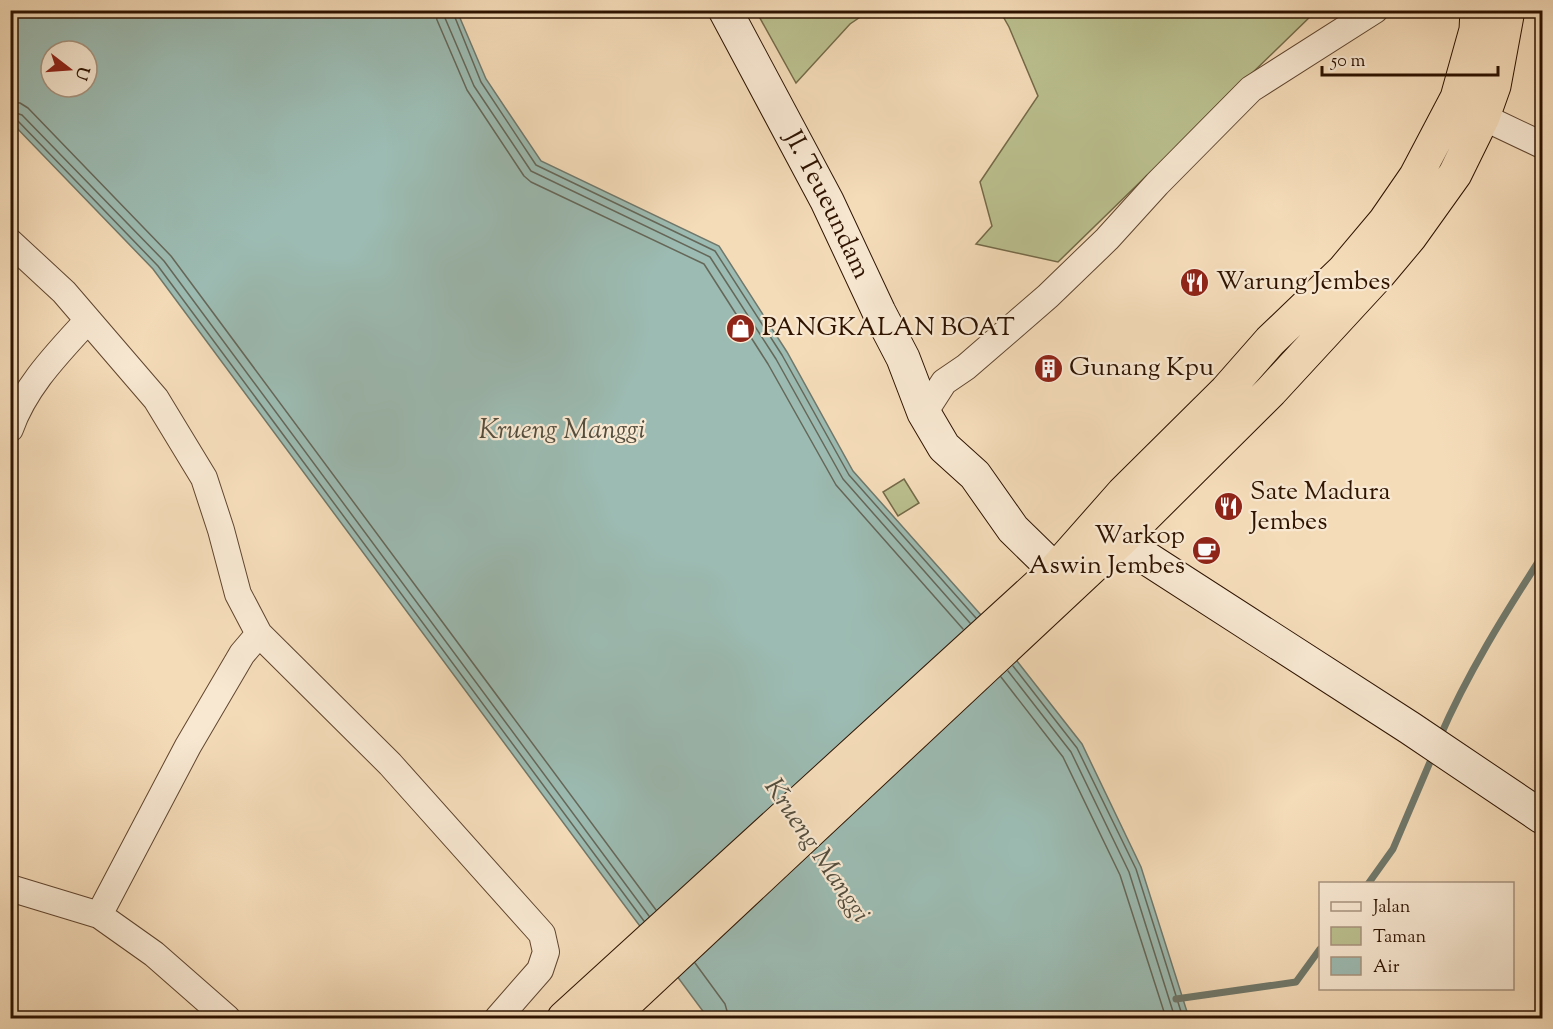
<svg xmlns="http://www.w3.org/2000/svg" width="1553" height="1029" viewBox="0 0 1553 1029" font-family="'Sorts Mill Goudy',serif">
	<rect width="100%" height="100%" fill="#f5dcb9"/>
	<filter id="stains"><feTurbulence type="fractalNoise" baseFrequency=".00333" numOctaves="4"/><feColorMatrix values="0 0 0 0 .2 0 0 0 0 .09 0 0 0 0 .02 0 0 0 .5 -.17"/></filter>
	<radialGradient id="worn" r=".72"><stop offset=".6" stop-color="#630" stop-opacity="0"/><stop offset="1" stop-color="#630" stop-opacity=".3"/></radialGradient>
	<path fill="#bbc08f" stroke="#746a48" stroke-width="1.5" d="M 756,11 L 869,11 L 850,24 L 796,83 Z
		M 1000,11 L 1316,11 L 1058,262 L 976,244 L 992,226 L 980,182 L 1038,96 L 1009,27 Z
		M 904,479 L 919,503 L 898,516 L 883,492 Z"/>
	<path fill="#9cbbb2" stroke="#70786b" stroke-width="1.5" fill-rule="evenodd" d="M 11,11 L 457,11 L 486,79 L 541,161 L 719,246 L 787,352 L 853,471 L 981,615 L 1082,744 L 1141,867 L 1189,1018 L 708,1018 L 153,269 L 11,122 ZM 51,51 L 87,51 L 87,87 L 51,87 Z"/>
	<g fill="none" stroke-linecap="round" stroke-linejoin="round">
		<path stroke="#656759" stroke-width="1.5" d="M 435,10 L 437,20 L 467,90 L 524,176 L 531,182 L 704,264 L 768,364 L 836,485 L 963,629
			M 444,10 L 445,18 L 474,86 L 531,171 L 710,257 L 776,359 L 843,479 L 970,623
			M 452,10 L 481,82 L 536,165 L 715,251 L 782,355 L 849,475 L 976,618
			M 10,102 L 20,103 L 28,108 L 171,256 L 656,910
			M 10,111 L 22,115 L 164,261 L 649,916
			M 10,118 L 17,120 L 158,266 L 644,921
			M 1013,666 L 1077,748 L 1136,869 L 1183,1018
			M 1008,671 L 1071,752 L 1129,872 L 1175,1018
			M 1001,677 L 1063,757 L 1120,875 L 1166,1018
			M 695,963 L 725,1004 L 729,1018"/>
		<path stroke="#70786b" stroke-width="7" d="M 1439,739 C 1467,674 1504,615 1542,556
			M 1368,884 L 1393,849 L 1433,755
			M 1176,999 L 1296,982 L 1320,949"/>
		<defs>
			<path id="street" d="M 1483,117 L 1542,145
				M 10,242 L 64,292 L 156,399 L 204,478 L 221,530 L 238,594 L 259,634 L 390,764 L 542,934 L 546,952 L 540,970 L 498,1018
				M 924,413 L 944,382 L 966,367 L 1048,296 L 1107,239 L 1157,184 L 1251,89 L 1375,10
				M 10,429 C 25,386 58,353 88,320
				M 10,888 L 99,915 L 154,954 L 227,1018
				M 99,915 L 188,746 L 242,654 L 259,634"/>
			<g id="secondary">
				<path id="s1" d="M 725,10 L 827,201 L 879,312 L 903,358 L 924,413 L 944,447 L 975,475 L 1013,529 L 1055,570"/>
				<path d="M 1120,541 L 1410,728 L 1542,817"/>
			</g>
			<path id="highway" d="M 564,1018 L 1055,570 L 1123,493 L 1226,391 L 1270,341 L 1343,271 L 1385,221 L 1416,176 L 1457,98 L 1476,30 L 1477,10
				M 610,1018 L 1120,541 L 1271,391 L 1379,274 L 1410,237 L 1455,174 L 1483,117 L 1494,86 L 1508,10"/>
		</defs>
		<use href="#street" stroke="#60452e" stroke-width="28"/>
		<use href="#secondary" stroke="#2e1300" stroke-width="35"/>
		<use href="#highway" stroke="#2e1300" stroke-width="35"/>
		<use href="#street" stroke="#f8e8d2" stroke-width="26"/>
		<use href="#secondary" stroke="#f8e8d2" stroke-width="33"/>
		<use href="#highway" stroke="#f5dcb9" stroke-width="33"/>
	</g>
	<defs>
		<symbol id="restaurant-disc" viewBox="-11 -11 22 22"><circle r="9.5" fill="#8f2418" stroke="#f8e8d2"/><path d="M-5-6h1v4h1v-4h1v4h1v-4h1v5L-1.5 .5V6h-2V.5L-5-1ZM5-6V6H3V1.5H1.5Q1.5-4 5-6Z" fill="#fff"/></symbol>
		<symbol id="shop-disc" viewBox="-11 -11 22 22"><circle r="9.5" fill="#8f2418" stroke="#f8e8d2"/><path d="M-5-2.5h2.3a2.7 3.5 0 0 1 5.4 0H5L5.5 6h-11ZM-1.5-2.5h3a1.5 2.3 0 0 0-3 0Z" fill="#fff"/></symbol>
		<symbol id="building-disc" viewBox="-11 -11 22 22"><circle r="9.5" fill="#8f2418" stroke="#f8e8d2"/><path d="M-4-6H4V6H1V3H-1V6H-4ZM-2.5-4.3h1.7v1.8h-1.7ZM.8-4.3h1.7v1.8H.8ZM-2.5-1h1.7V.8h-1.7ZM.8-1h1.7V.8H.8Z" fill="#fff"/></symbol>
		<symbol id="cafe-disc" viewBox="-11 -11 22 22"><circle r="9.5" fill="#8f2418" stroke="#f8e8d2"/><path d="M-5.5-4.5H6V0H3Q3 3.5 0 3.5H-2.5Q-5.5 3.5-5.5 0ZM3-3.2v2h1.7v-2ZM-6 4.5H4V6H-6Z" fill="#fff"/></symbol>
	</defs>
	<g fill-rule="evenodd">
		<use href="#restaurant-disc" x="1178" y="266" width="33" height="33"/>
		<use href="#shop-disc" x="724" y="312" width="33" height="33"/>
		<use href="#building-disc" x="1032" y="352" width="33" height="33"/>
		<use href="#restaurant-disc" x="1212" y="490" width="33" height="33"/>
		<use href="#cafe-disc" x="1190" y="534" width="33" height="33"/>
	</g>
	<g text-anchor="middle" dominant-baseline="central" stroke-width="4.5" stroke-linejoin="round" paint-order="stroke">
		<g font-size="26" fill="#2e1300" stroke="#f8e8d2">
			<text stroke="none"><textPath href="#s1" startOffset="220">JI. Teueundam</textPath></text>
		</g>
		<g font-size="26" fill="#2e1300" stroke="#f8e8d2" text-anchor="start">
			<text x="1216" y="282">Warung Jembes</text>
			<text x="762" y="328">PANGKALAN BOAT</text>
			<text x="1069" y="368">Gunang Kpu</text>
			<text x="1250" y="492">Sate Madura<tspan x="1250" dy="30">Jembes</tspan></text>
			<text x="1185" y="536" text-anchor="end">Warkop<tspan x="1185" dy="30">Aswin Jembes</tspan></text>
		</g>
		<g font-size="27" font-style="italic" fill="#544e3e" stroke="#f8e8d2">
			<text x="562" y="431">Krueng Manggi</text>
			<text transform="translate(816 851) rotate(56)">Krueng Manggi</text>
		</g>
	</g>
	<rect width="1553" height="1029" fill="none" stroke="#f5dcb9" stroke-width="36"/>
	<rect x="12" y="12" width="1529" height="1005" fill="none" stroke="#2e1300" stroke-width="3"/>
	<rect x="18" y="18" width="1517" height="993" fill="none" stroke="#2e1300" stroke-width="1.5"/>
	<rect x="1319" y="882" width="195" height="108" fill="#f8e8d2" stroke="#a7937e" stroke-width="1.5"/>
	<rect x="1331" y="902" width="30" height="9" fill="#f8e8d2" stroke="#a7937e" stroke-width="1.5"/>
	<text x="1373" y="912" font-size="18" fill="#2e1300">Jalan</text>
	<rect x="1331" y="927" width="30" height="18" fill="#bbc08f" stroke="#a7937e" stroke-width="1.5"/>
	<text x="1373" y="942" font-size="18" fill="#2e1300">Taman</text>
	<rect x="1331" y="957" width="30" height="18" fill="#9cbbb2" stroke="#a7937e" stroke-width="1.5"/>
	<text x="1373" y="972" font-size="18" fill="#2e1300">Air</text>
	<g transform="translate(69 69) rotate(107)"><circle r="28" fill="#f8e8d2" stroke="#a7937e" stroke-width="1.5"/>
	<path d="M0-4.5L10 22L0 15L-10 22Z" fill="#8f2418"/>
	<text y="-9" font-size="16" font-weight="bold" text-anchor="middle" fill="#2e1300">U</text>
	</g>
	<path d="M1322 66v9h176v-9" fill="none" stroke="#2e1300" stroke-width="3"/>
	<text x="1331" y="66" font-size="18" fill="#2e1300" stroke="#f8e8d2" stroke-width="4.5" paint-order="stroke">50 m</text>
	<rect width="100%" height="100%" filter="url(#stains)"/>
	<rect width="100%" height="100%" fill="url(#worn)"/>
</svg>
